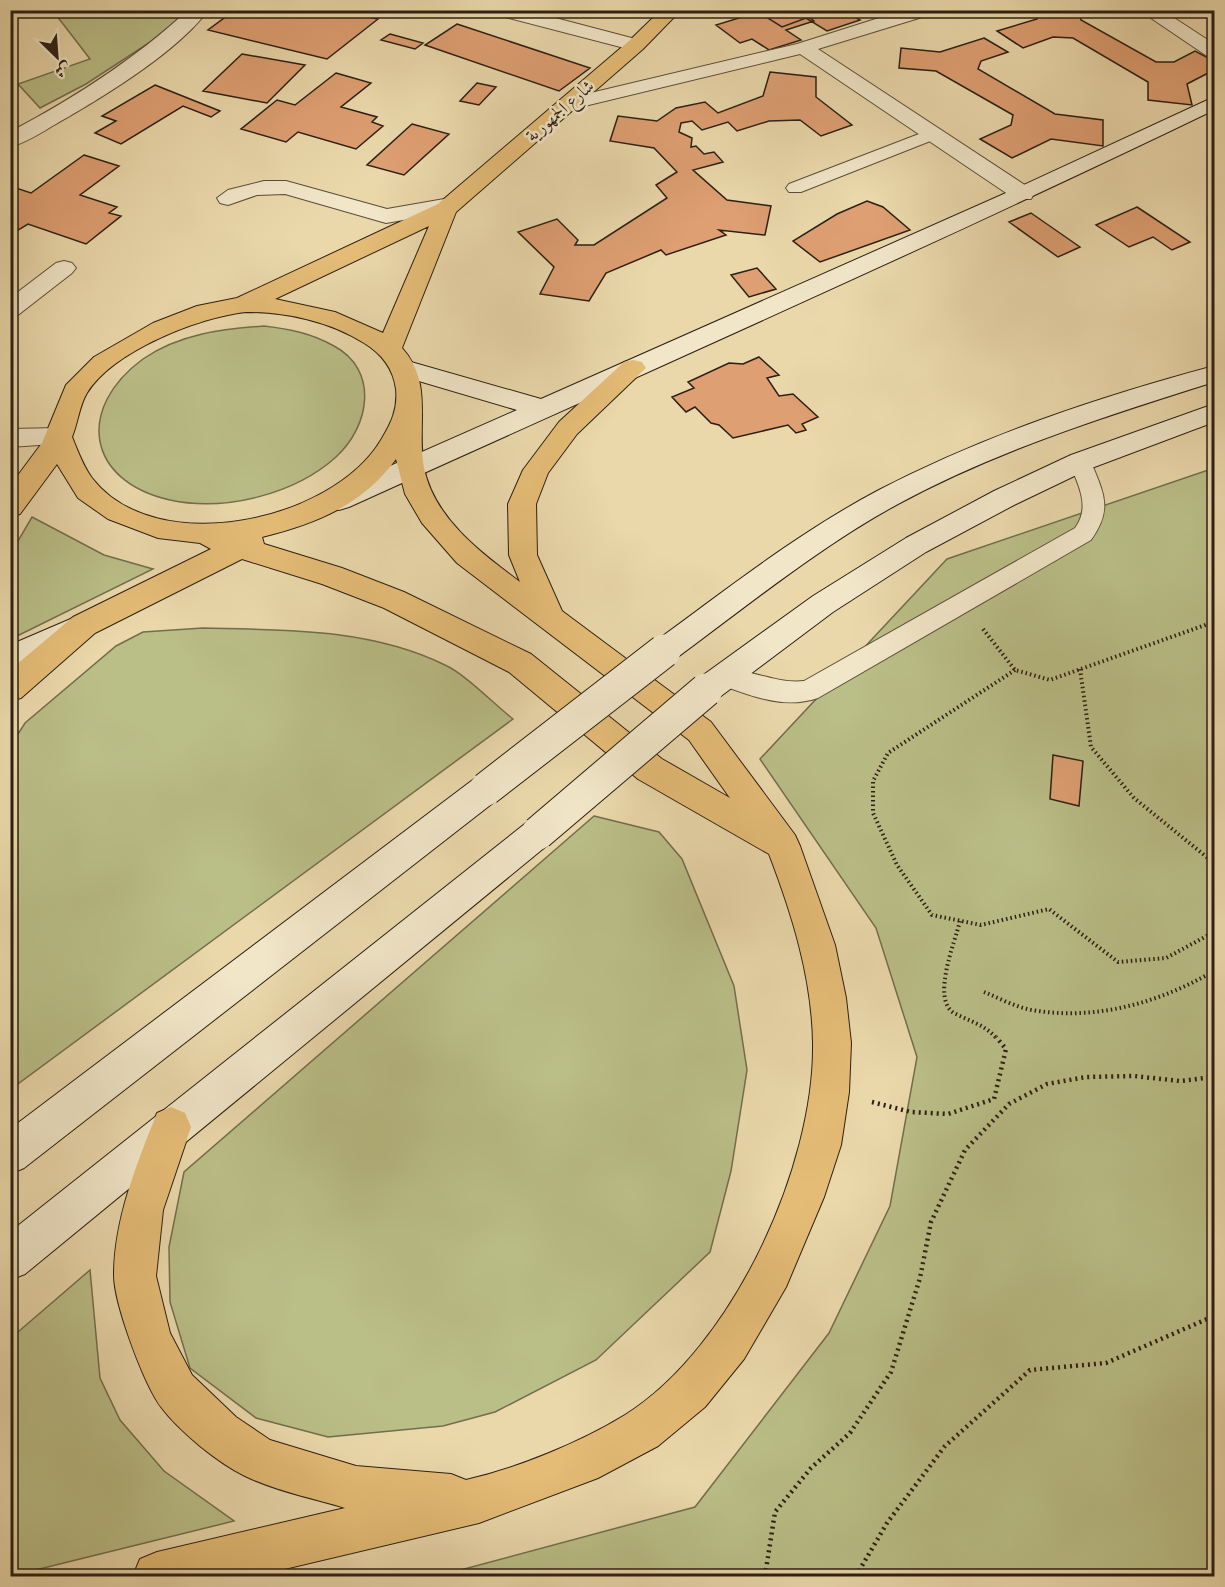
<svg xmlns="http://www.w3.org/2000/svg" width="1225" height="1587" viewBox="0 0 1225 1587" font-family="'IM FELL Double Pica',Amiri,serif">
	<rect width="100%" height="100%" fill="#ead8ab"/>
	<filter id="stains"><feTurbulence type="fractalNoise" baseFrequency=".00333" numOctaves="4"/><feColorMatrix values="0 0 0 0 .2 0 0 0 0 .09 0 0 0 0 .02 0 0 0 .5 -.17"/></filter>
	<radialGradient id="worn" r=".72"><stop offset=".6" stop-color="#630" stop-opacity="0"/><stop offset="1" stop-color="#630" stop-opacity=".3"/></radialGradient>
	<path fill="#babe87" stroke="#726e4d" stroke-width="1.5" d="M 53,11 L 198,11 L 86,84 L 40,108 L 18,84 L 90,59 Z
		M 264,326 C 289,329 311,333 334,346 C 379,370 370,426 336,457 C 295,494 225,512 170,500 C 86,481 76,408 143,359 C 179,334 222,329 264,326 Z
		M 1214,468 L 1214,1576 L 438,1576 L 695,1507 L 829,1333 L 890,1206 L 917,1057 L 876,928 L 760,759 L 947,559 Z
		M 32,517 L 104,555 L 153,569 L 11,639 L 11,553 Z
		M 203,628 C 284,630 370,628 445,665 C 465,674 494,704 513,719 L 11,1089 L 11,745 L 25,723 L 116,646 L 143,632 Z
		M 594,816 L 659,832 L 682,859 L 734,986 L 747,1070 L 731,1171 L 710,1252 L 596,1360 L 495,1412 L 443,1426 L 328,1437 L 256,1418 L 190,1368 L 170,1302 L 169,1247 L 184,1172 Z
		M 90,1270 L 100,1378 L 120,1420 L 164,1471 L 234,1521 L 11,1576 L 11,1338 Z"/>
	<path fill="#de9f72" stroke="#2b1f13" stroke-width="1.5" d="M 235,10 L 333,10 L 378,19 L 327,59 L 208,30 Z
		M 765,10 L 799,10 L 814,21 L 786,30 L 801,40 L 769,50 L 752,39 L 740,43 L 716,25 Z
		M 767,10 L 844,10 L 860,20 L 827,31 L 806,18 L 782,27 L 760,13 Z
		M 1035,10 L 1079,10 L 1081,20 L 1156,62 L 1174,62 L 1195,51 L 1214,61 L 1214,70 L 1187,84 L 1192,105 L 1148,100 L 1148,82 L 1073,38 L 1053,37 L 1023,48 L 997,31 L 1037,19 Z
		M 457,24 L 590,68 L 559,91 L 425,45 Z
		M 390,34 L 423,43 L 415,49 L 381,40 Z
		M 984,38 L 1008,52 L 981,61 L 978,69 L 1055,114 L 1103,120 L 1103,146 L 1051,139 L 1012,158 L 980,139 L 1011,125 L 1013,115 L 936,71 L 899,68 L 901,48 L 940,52 Z
		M 242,54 L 305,65 L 267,103 L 203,91 Z
		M 770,72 L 816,77 L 816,97 L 852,125 L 821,136 L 800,120 L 769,121 L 737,131 L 728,122 L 702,130 L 692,121 L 681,123 L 679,132 L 692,138 L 691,147 L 696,146 L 704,154 L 714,152 L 723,162 L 693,170 L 727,200 L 771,206 L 765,235 L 719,230 L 726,235 L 666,255 L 661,250 L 606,273 L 589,301 L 540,294 L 554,267 L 518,232 L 557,219 L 578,240 L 575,245 L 594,245 L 667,198 L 656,185 L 677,172 L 654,148 L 610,141 L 618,116 L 657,121 L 676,108 L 705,102 L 718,113 L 763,96 Z
		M 336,73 L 371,83 L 341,107 L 377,117 L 372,122 L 383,126 L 356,149 L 298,132 L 286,142 L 241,129 L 277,100 L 295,105 Z
		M 477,83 L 496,87 L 479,105 L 460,101 Z
		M 155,85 L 220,111 L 211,117 L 183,106 L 121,144 L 95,133 L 116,121 L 102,116 Z
		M 412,124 L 449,134 L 404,175 L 367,165 Z
		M 84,155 L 119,166 L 80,195 L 117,207 L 109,213 L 121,216 L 86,244 L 28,224 L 10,235 L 10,189 L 13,187 L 31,193 Z
		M 867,201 L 883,207 L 910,230 L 820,262 L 793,241 L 837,214 Z
		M 1137,207 L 1190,242 L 1172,250 L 1153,237 L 1129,247 L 1096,225 Z
		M 1031,213 L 1080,247 L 1058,257 L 1009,222 Z
		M 757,268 L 776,289 L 749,297 L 731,275 Z
		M 759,357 L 779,375 L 767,378 L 779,396 L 793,394 L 818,417 L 802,424 L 806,430 L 796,433 L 788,425 L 733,438 L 719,425 L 711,423 L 695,407 L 686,412 L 672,397 L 694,388 L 688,382 L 729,363 L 743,364 Z
		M 1053,755 L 1083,761 L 1079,806 L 1050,799 Z"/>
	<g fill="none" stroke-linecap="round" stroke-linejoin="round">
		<defs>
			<path id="lane" d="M 932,129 L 938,130 L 940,134 L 938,138 L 801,192 L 789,192 L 786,188 L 789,184 Z
				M 1080,454 L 1088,457 L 1091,462 C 1104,494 1113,509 1091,540 L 818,698 C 783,710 749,695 716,683 L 712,676 L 716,669 C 734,663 775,685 804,681 L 1075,528 C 1091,507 1078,484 1069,462 L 1072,457 Z"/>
			<path id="street" d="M 188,10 L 208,10 C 179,51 100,99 56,124 C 42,132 26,143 10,147 L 10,132 C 74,98 134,60 188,10 Z
				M 492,10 L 525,10 L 643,41 L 646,45 L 636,51 L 494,14 Z
				M 904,10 L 934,10 L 932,14 L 818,49 L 1031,189 L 1034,194 L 1031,199 L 1015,199 L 800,54 L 568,110 L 561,108 L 558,104 L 561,100 L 797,44 Z
				M 1139,10 L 1162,10 L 1214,44 L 1214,58 L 1207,56 Z
				M 264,181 L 286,181 L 387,209 L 450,198 L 458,200 L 461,205 L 458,210 L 450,212 L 386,223 L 285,194 L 257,195 L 228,205 L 220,203 L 217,198 L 228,190 Z
				M 64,261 L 72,263 L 76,268 L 72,273 L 18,315 L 10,317 L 10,298 L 56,263 Z
				M 59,428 L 68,431 L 72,437 L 68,443 L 10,447 L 10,429 Z"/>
			<path id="secondary" d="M 1214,97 L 1214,110 C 928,248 638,376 349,507 L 339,510 L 329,507 L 325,500 L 329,493 L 517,410 L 395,374 L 391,368 L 395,362 L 404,360 L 541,399 L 1015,189 Z
				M 1214,366 L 1214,382 C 1106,416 998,450 898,504 C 819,547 747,606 675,659 L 664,663 L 653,659 L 649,651 L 653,643 C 726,590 799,532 879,490 C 985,435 1099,397 1214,366 Z
				M 1214,404 L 1214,422 L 1089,469 L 1014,505 L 926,552 L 833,612 L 717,699 L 706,703 L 695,699 L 690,690 L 695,681 L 813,596 L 906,538 L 994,491 L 1071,455 Z
				M 80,615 L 91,619 L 95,627 L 91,635 L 10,670 L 10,645 Z
				M 486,775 L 498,779 L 502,789 L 498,799 L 24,1168 L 10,1174 L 10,1129 L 474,779 Z
				M 538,818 L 550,823 L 555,833 L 550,843 L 25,1274 L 10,1280 L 10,1232 L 526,823 Z"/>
			<path id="primary" d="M 661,10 L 681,10 L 643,49 L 456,212 L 402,348 C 434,383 416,426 424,468 C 434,518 481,553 520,582 L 509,555 L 508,504 L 523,470 L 559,422 L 624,362 L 633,360 L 642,362 L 646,368 L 577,434 L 548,473 L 536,504 L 537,555 L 562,611 L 711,722 L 795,835 L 800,846 L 835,945 L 846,998 L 851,1043 L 849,1092 L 841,1145 L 824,1197 L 786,1287 L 744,1359 L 705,1407 L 658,1446 L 598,1478 L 479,1523 L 255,1576 L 133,1576 L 140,1559 L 157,1552 L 345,1508 C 312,1498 276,1491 245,1476 C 218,1463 179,1431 161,1407 C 144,1384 114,1304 114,1275 C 114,1220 137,1163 157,1113 L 171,1107 L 185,1113 L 191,1127 L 163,1210 L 156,1276 L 170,1333 L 192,1375 L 236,1417 L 270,1440 L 356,1466 L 451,1474 L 466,1480 C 518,1468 579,1443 625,1415 C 732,1348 815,1167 813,1043 C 812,977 792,914 769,854 L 638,779 L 509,672 L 384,608 L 322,584 L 242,559 L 95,633 L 21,698 L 10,701 L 10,670 L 73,617 L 211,549 L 200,543 L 158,538 L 108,519 L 78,498 L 57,464 L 20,514 L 10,517 L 10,486 L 42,443 L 66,385 L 94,357 L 153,323 L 197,306 L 237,298 L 438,204 L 629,41 ZM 429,226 L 383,333 L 335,312 L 275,299 ZM 246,312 C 286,312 329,321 364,343 C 382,354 393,368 396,389 C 398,410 391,423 381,440 C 332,522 155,560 92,478 C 83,466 78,451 72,437 C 78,423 79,406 87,393 C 113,351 199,317 246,312 ZM 396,459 L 405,494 L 422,523 L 457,563 L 689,740 L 730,798 L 662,759 L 531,654 L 404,592 L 342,568 L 264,544 L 262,537 C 315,524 363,505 396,459 Z"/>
		</defs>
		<use href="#lane" stroke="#5b4d39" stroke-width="2"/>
		<use href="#street" stroke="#5b4d39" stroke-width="2"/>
		<use href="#secondary" stroke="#2b1f13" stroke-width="2"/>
		<use href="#primary" stroke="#2b1f13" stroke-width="2"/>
		<path stroke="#2b1f13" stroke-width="4" stroke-dasharray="1.5 3" stroke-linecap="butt" d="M 983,629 L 1015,670 L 1050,680 L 1214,622
			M 1080,669 L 1091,747 L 1134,798 L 1214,863
			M 1015,670 L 888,753 L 873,781 L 873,813 L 897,865 L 932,915 L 981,925 L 1049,909 L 1118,962 L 1166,958 L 1214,932
			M 960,921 C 955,942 931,999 954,1013 C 969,1021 986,1025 997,1039
			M 984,992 C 999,998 1015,1007 1032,1010 C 1095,1021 1159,1003 1214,971"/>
		<path stroke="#2b1f13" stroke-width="4.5" stroke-dasharray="2 4" stroke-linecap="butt" d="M 872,1102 L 911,1112 L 948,1114 L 994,1099 L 1006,1049 L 996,1037
			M 765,1576 L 775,1512 L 811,1468 L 850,1433 L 891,1372 L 920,1278 L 931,1222 L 965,1150 L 1009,1104 L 1047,1084 L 1086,1077 L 1134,1076 L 1180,1081 L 1214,1077
			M 856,1576 L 887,1523 L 945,1446 L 1030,1370 L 1106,1363 L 1214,1316"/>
		<use href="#lane" fill="#f1e6c8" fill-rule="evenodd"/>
		<use href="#street" fill="#f1e6c8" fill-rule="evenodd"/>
		<use href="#secondary" fill="#f1e6c8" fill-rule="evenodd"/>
		<use href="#primary" fill="#e5bc76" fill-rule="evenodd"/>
		<defs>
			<path id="secondary-bridge" d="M 486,789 L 664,651
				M 538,833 L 706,690"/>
		</defs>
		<use href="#secondary-bridge" stroke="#2b1f13" stroke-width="35" stroke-linecap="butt"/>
		<use href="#secondary-bridge" stroke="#f1e6c8" stroke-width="33"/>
	</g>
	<g text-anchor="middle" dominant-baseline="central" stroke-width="5" stroke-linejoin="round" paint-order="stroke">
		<g font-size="18" fill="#2b1f13" stroke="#f1e6c8">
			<text transform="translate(560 111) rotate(-41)">شارع الجمهورية</text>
		</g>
	</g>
	<rect width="1225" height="1587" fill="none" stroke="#ead8ab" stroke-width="36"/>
	<rect x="12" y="12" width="1201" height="1563" fill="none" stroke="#2b1f13" stroke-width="3"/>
	<rect x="18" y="18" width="1189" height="1551" fill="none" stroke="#2b1f13" stroke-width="1.5"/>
	<g transform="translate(57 57) rotate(155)" stroke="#f1e6c8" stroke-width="4.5" paint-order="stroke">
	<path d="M0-4.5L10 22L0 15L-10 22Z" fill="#2b1f13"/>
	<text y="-9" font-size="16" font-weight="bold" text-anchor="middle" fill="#2b1f13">ش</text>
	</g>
	<rect width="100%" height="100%" filter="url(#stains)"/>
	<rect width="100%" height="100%" fill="url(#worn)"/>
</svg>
